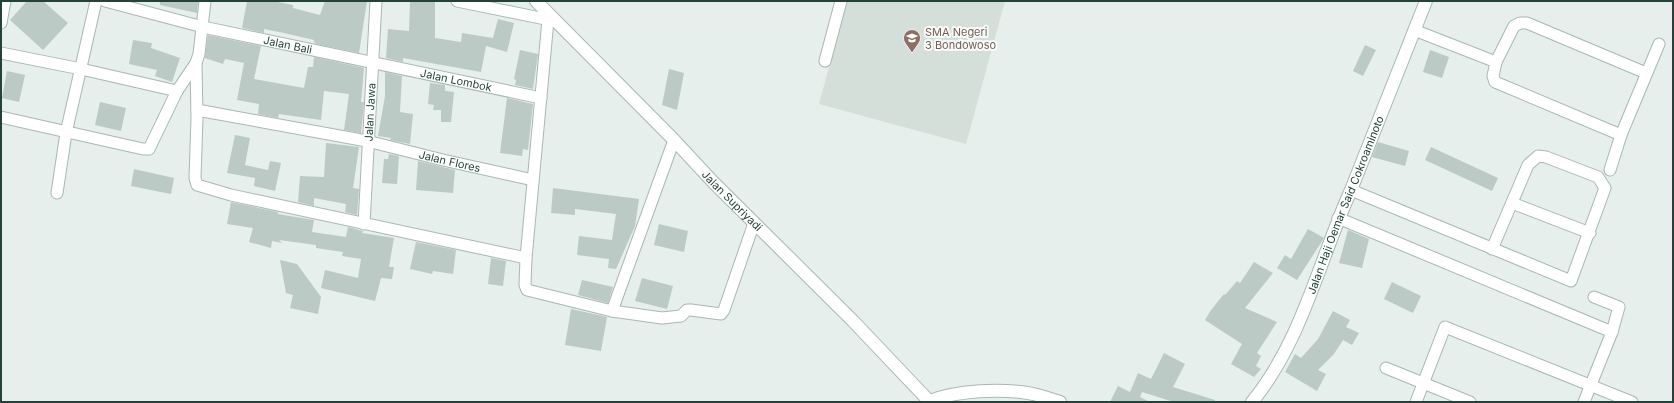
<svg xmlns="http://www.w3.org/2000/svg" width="1674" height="403" viewBox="0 0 1674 403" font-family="Inter,sans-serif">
	<rect width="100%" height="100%" fill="#e6efeb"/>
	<path fill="#d4dfda" d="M 847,1 L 1005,1 L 966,144 L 819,104 Z"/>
	<path fill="#bbcac4" d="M 27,1 L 43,1 L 68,23 L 43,50 L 10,20 Z
		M 160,1 L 198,1 L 197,13 L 160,5 Z
		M 247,1 L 273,1 L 293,5 L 293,8 L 320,15 L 325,1 L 367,1 L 359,53 L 316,44 L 314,42 L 314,40 L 284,33 L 264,29 L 264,33 L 242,28 Z
		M 410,1 L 435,1 L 435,38 L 461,42 L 462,33 L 493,38 L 498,19 L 514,23 L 507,52 L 486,46 L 481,72 L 403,58 L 403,62 L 386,58 L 388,29 L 409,31 Z
		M 208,35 L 261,46 L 254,79 L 304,88 L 308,67 L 313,67 L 314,57 L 364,68 L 361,102 L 364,102 L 361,133 L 344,130 L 349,94 L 324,91 L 321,120 L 279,114 L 278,118 L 258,114 L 259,104 L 237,100 L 244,63 L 225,59 L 223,64 L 205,58 Z
		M 133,40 L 152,43 L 151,48 L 180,58 L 172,82 L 155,76 L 157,70 L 129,64 Z
		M 1365,45 L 1376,50 L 1363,76 L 1353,71 Z
		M 520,50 L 538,54 L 533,89 L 515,85 L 516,80 L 514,79 Z
		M 1430,50 L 1449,57 L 1442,78 L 1423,72 Z
		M 669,69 L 684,73 L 677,110 L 662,105 Z
		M 7,71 L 25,75 L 19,102 L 2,98 Z
		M 385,72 L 402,76 L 400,112 L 413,114 L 410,144 L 390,140 L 391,138 L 378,136 L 385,96 Z
		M 430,83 L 445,85 L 445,91 L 454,92 L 451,122 L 441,122 L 441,110 L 433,110 L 434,105 L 428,104 Z
		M 507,98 L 533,104 L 528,150 L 523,149 L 522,156 L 500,153 Z
		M 100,102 L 126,108 L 121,131 L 95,125 Z
		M 235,135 L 250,138 L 245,165 L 268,170 L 270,161 L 281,163 L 275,191 L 254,186 L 255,178 L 227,173 Z
		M 1378,142 L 1409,151 L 1405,166 L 1372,157 Z
		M 326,143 L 359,147 L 353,188 L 359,189 L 357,215 L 345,212 L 346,204 L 314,198 L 314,206 L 298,202 L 300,176 L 324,177 Z
		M 1431,147 L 1498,178 L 1492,191 L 1425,160 Z
		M 389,154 L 399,156 L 397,184 L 382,183 L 384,159 L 388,159 Z
		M 418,161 L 455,170 L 453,193 L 416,190 Z
		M 134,169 L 174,178 L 171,194 L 131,186 Z
		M 553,188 L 639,199 L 635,226 L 616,269 L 608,268 L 609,259 L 577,255 L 579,236 L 612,240 L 616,214 L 575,209 L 575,215 L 551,213 Z
		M 231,202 L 278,212 L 278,214 L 314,220 L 312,232 L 346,237 L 348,227 L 363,231 L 362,233 L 394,238 L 389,267 L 394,267 L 392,279 L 381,278 L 375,301 L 321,288 L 325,270 L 358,278 L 361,259 L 342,256 L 343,252 L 316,248 L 316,245 L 279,240 L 282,243 L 272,241 L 271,248 L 249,242 L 253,228 L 227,224 Z
		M 659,224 L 688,231 L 684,252 L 654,245 Z
		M 1308,229 L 1324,238 L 1297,280 L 1277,268 L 1285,255 L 1291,259 Z
		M 1348,230 L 1369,239 L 1362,268 L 1339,263 Z
		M 416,242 L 456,250 L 453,274 L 433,271 L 432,274 L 410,269 Z
		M 491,258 L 506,261 L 503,286 L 488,284 Z
		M 280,260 L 297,264 L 321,297 L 318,314 L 290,308 L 293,295 L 286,293 Z
		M 1254,262 L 1273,273 L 1245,308 L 1277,322 L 1257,353 L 1261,356 L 1256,366 L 1261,369 L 1254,377 L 1231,364 L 1242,344 L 1205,320 L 1211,310 L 1224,294 L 1225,295 L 1237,281 L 1240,283 Z
		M 642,278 L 673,286 L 667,309 L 635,301 Z
		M 582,280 L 613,287 L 608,303 L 578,295 Z
		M 1392,282 L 1421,296 L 1413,313 L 1384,299 Z
		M 571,309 L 607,317 L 601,351 L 565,345 Z
		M 1333,311 L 1350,320 L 1346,327 L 1359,333 L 1352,345 L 1343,340 L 1334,354 L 1318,370 L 1326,374 L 1317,391 L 1285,372 L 1295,354 L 1301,358 L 1318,339 Z
		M 1164,353 L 1185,364 L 1173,387 L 1215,400 L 1215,402 L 1174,402 L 1142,392 L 1140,397 L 1150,402 L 1110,402 L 1118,386 L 1130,392 L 1138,373 L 1151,379 Z"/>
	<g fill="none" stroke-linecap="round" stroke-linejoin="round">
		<defs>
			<g id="minor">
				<path id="s1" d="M 105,1 L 203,27 L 541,98"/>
				<path d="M 457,1 L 555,21"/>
				<path d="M 548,20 L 526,258 L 525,285 L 527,290 L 612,311 L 662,318 L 681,316 L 687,310 L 691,310 L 721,314 L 724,310 L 754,223"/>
				<path d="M 1,23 L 5,1"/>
				<path d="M 1414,30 L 1496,62 L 1493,76 L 1495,82 L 1621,135 L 1659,44"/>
				<path d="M 1,53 L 81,69 L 177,91"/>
				<path d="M 825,61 L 841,1"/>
				<path d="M 1496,62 L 1514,26 L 1520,23 L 1527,23 L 1646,73"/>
				<path d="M 196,63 L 197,118 L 195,178 L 197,185 L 231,195 L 526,258"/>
				<path id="s2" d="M 197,110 L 367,141 L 443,160 L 533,180"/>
				<path d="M 1,117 L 143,149 L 149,149 L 177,91 L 196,63 L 199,54 L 205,1"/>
				<path d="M 1610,170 L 1621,135"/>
				<path d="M 1351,190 L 1571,281 L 1605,188 L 1598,177 L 1546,157 L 1538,156 L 1528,165 L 1492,249"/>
				<path d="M 57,193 L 66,133 L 96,1"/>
				<path d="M 1512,203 L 1590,233"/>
				<path d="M 1338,218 L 1612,332"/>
				<path id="s3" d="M 364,224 L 376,1"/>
				<path d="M 612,311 L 674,140"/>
				<path d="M 1386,368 L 1470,402"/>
				<path d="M 1416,402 L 1445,327 L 1632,402"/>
				<path d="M 1584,402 L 1612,332 L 1619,307 L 1594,297"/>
			</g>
			<g id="tertiary">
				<path id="s4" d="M 536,1 L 674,140 L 713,182 L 853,321 L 929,401"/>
				<path d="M 927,402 C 956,390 1002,388 1033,394 C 1042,396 1051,399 1060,402"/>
				<path id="s5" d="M 1252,402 C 1302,341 1319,261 1351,190 L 1426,1"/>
			</g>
		</defs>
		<use href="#minor" stroke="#a8b8b2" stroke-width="13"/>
		<use href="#tertiary" stroke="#a8b8b2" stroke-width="14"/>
		<use href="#minor" stroke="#fff" stroke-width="11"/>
		<use href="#tertiary" stroke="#fff" stroke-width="12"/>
	</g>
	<defs>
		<symbol id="school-pin" viewBox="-11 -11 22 30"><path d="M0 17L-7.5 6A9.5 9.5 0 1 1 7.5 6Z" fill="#8d6e63" stroke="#f7fbf9"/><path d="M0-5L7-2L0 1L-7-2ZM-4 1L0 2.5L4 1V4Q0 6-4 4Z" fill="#fff"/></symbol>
	</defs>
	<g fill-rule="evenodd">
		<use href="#school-pin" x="902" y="28" width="20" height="27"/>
	</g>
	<g text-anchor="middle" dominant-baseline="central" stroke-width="4" stroke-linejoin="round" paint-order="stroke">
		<g font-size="11" fill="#785e54" stroke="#f7fbf9" text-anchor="start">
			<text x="925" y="32">SMA Negeri<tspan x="925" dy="13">3 Bondowoso</tspan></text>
		</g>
		<g font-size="11" fill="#24423a" stroke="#f7fbf9">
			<text stroke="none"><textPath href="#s1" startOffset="188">Jalan Bali</textPath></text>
			<text stroke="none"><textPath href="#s1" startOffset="360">Jalan Lombok</textPath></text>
			<text stroke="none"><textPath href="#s3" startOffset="112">Jalan Jawa</textPath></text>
			<text stroke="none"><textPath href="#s2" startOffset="258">Jalan Flores</textPath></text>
			<text stroke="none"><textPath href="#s4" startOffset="280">Jalan Supriyadi</textPath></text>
			<text stroke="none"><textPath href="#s5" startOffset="219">Jalan Haji Oemar Said Cokroaminoto</textPath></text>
		</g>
	</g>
	<rect width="1674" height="403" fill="none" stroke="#24423a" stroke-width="4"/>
</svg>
